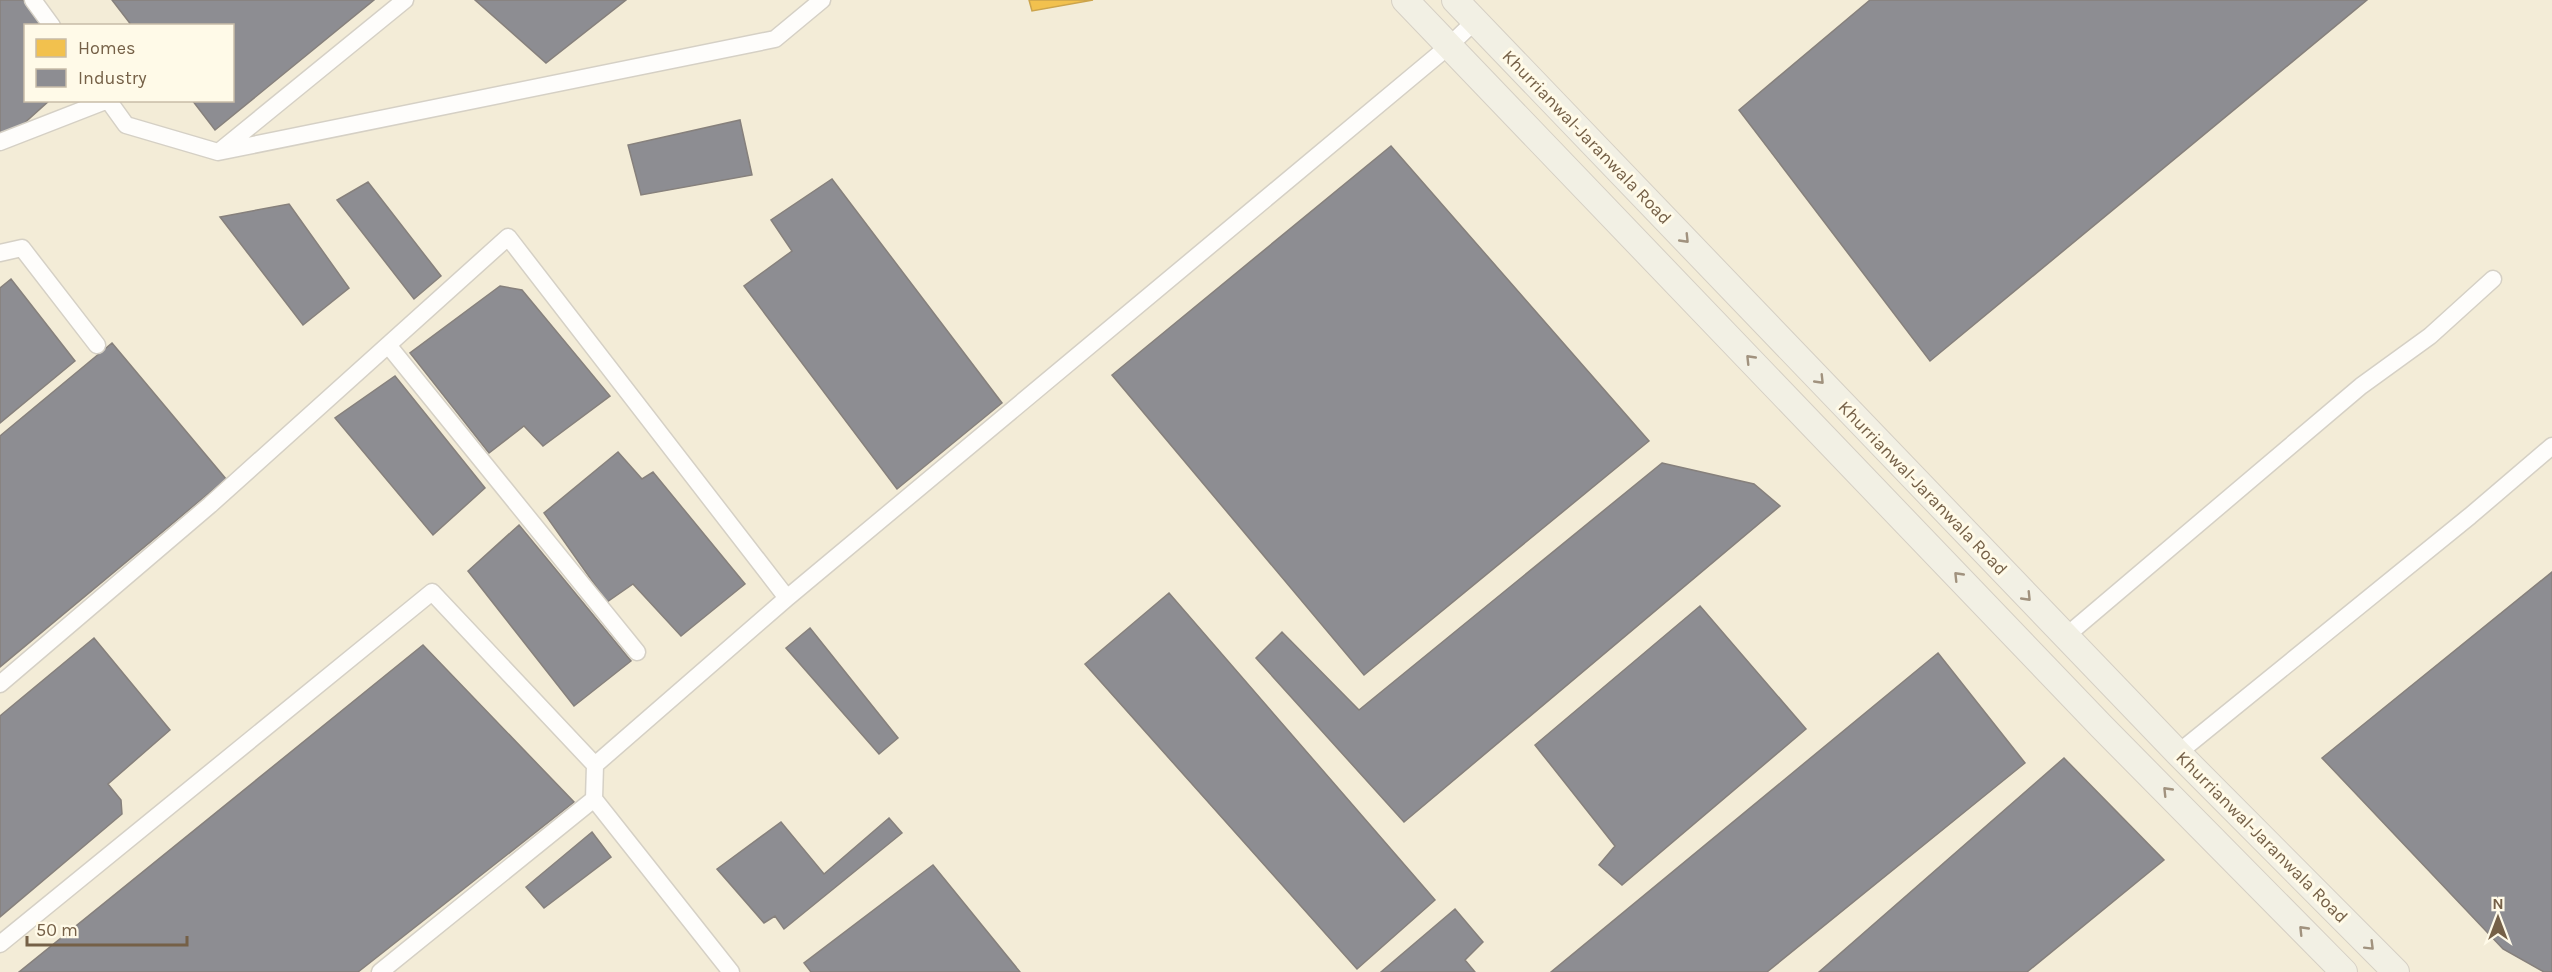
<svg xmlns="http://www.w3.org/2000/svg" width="2552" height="972" viewBox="0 0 2552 972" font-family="Karla,sans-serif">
	<rect width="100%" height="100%" fill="#f7f4e7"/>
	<path fill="#f3ecd7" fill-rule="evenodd" d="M 0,0 L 2552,0 L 2552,972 L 0,972 ZM 26,26 L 232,26 L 232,100 L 26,100 Z"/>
	<path fill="#f2c14e" stroke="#cca44c" stroke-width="1.5" d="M 1029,0 L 1093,0 L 1032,11 Z"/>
	<path fill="#8d8d92" stroke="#86807c" stroke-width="1.5" d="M 0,0 L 23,0 L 45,26 L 26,26 L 26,100 L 50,100 L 0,145 Z
		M 112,0 L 374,0 L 215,130 L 192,100 L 232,100 L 232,26 L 132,26 Z
		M 475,0 L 626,0 L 546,63 Z
		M 1870,0 L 2367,0 L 1930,361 L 1739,110 Z
		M 740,120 L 752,175 L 641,195 L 628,145 Z
		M 1391,146 L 1649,441 L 1364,675 L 1112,375 Z
		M 832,179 L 1002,403 L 897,489 L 744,286 L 792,251 L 771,220 Z
		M 368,182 L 441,276 L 414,299 L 337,200 Z
		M 289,204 L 349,288 L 303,325 L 220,217 Z
		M 11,279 L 75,361 L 0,423 L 0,288 Z
		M 500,286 L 522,290 L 610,396 L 543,446 L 524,426 L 489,453 L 410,353 Z
		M 112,343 L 226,479 L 0,667 L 0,436 Z
		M 395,376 L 485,488 L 433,535 L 335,418 Z
		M 618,452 L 642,479 L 653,472 L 745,584 L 681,636 L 633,584 L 607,602 L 544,513 Z
		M 1662,463 L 1754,484 L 1780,506 L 1404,822 L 1256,658 L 1282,632 L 1359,710 Z
		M 519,525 L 631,661 L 574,706 L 468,571 Z
		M 2552,572 L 2552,972 L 2544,972 L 2503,949 L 2322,758 Z
		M 1169,593 L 1435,900 L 1357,969 L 1085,664 Z
		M 1700,606 L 1806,729 L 1622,885 L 1599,865 L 1615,846 L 1535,745 Z
		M 810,628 L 898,738 L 879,754 L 786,648 Z
		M 94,638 L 170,730 L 108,784 L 121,800 L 122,814 L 0,917 L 0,716 Z
		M 423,645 L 574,802 L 358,972 L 19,972 Z
		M 1938,653 L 2025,763 L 1767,972 L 1551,972 Z
		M 2064,758 L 2164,860 L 2027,972 L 1819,972 Z
		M 889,818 L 902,833 L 784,929 L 775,916 L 764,923 L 717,869 L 781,822 L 824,874 Z
		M 592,832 L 611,857 L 544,908 L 526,887 Z
		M 933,865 L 1020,972 L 811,972 L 804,963 Z
		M 1455,909 L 1483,942 L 1465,960 L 1475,972 L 1381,972 Z"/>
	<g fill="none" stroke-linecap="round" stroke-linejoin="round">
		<defs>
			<path id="minor" d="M 33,0 L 52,26
				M 0,142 L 108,100 L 126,125 L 218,152 L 775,39 L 822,0
				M 221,150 L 405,0
				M 0,253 L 22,248 L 97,345
				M 388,345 L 637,652
				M 2066,636 L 2361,386 L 2430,336 L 2493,279
				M 0,684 L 210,505 L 508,237 L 787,598
				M 2178,753 L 2470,516 L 2552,446
				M 595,765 L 787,598 L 1450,45 L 1475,21
				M 594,799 L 731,972
				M 0,944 L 432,592 L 595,765 L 594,799 L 380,972"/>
			<path id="primary" d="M 1405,0 L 2102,727 L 2344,972
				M 1455,0 L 2178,753 L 2396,972"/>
		</defs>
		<use href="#minor" stroke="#d5d0c5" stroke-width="19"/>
		<use href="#primary" stroke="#d5cfc4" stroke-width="28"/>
		<use href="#minor" stroke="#fefdfb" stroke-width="16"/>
		<use href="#primary" stroke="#f2f0e4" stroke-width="26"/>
	</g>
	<defs><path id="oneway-chevron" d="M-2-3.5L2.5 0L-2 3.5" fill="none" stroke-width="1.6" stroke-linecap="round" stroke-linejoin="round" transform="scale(1.5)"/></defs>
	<g stroke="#a1927e">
		<use href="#oneway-chevron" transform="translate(1685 239) rotate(46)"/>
		<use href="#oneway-chevron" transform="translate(1750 359) rotate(-134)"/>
		<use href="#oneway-chevron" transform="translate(1820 380) rotate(46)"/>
		<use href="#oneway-chevron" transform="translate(1958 576) rotate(-134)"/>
		<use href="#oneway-chevron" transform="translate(2027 597) rotate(46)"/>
		<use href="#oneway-chevron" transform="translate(2167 791) rotate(-134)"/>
		<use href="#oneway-chevron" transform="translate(2303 930) rotate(-134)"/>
		<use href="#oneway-chevron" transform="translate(2370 946) rotate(45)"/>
	</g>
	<g text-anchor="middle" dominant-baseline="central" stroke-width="6" stroke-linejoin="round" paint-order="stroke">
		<g font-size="18" fill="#756047" stroke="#fffae8">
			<text transform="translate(1587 137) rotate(46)">Khurrianwal-Jaranwala Road</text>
			<text transform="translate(1923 488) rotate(46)">Khurrianwal-Jaranwala Road</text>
			<text transform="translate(2262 837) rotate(45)">Khurrianwal-Jaranwala Road</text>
		</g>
	</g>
	<rect x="24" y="24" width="210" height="78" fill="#fffae8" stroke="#c8bca8" stroke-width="1.5"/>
	<rect x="36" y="39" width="30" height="18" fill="#f2c14e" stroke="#c8bca8" stroke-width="1.5"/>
	<text x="78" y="54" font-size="18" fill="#756047">Homes</text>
	<rect x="36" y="69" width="30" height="18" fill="#8d8d92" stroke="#c8bca8" stroke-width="1.5"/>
	<text x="78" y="84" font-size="18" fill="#756047">Industry</text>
	<g transform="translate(2498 918)" stroke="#fffae8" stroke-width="4.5" paint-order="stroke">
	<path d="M0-4.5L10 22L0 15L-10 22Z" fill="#756047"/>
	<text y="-9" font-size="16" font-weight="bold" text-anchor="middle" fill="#756047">N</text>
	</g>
	<path d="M27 936v9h160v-9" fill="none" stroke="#756047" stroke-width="3"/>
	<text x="36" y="936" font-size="18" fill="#756047" stroke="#fffae8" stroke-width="4.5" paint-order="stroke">50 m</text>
</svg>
